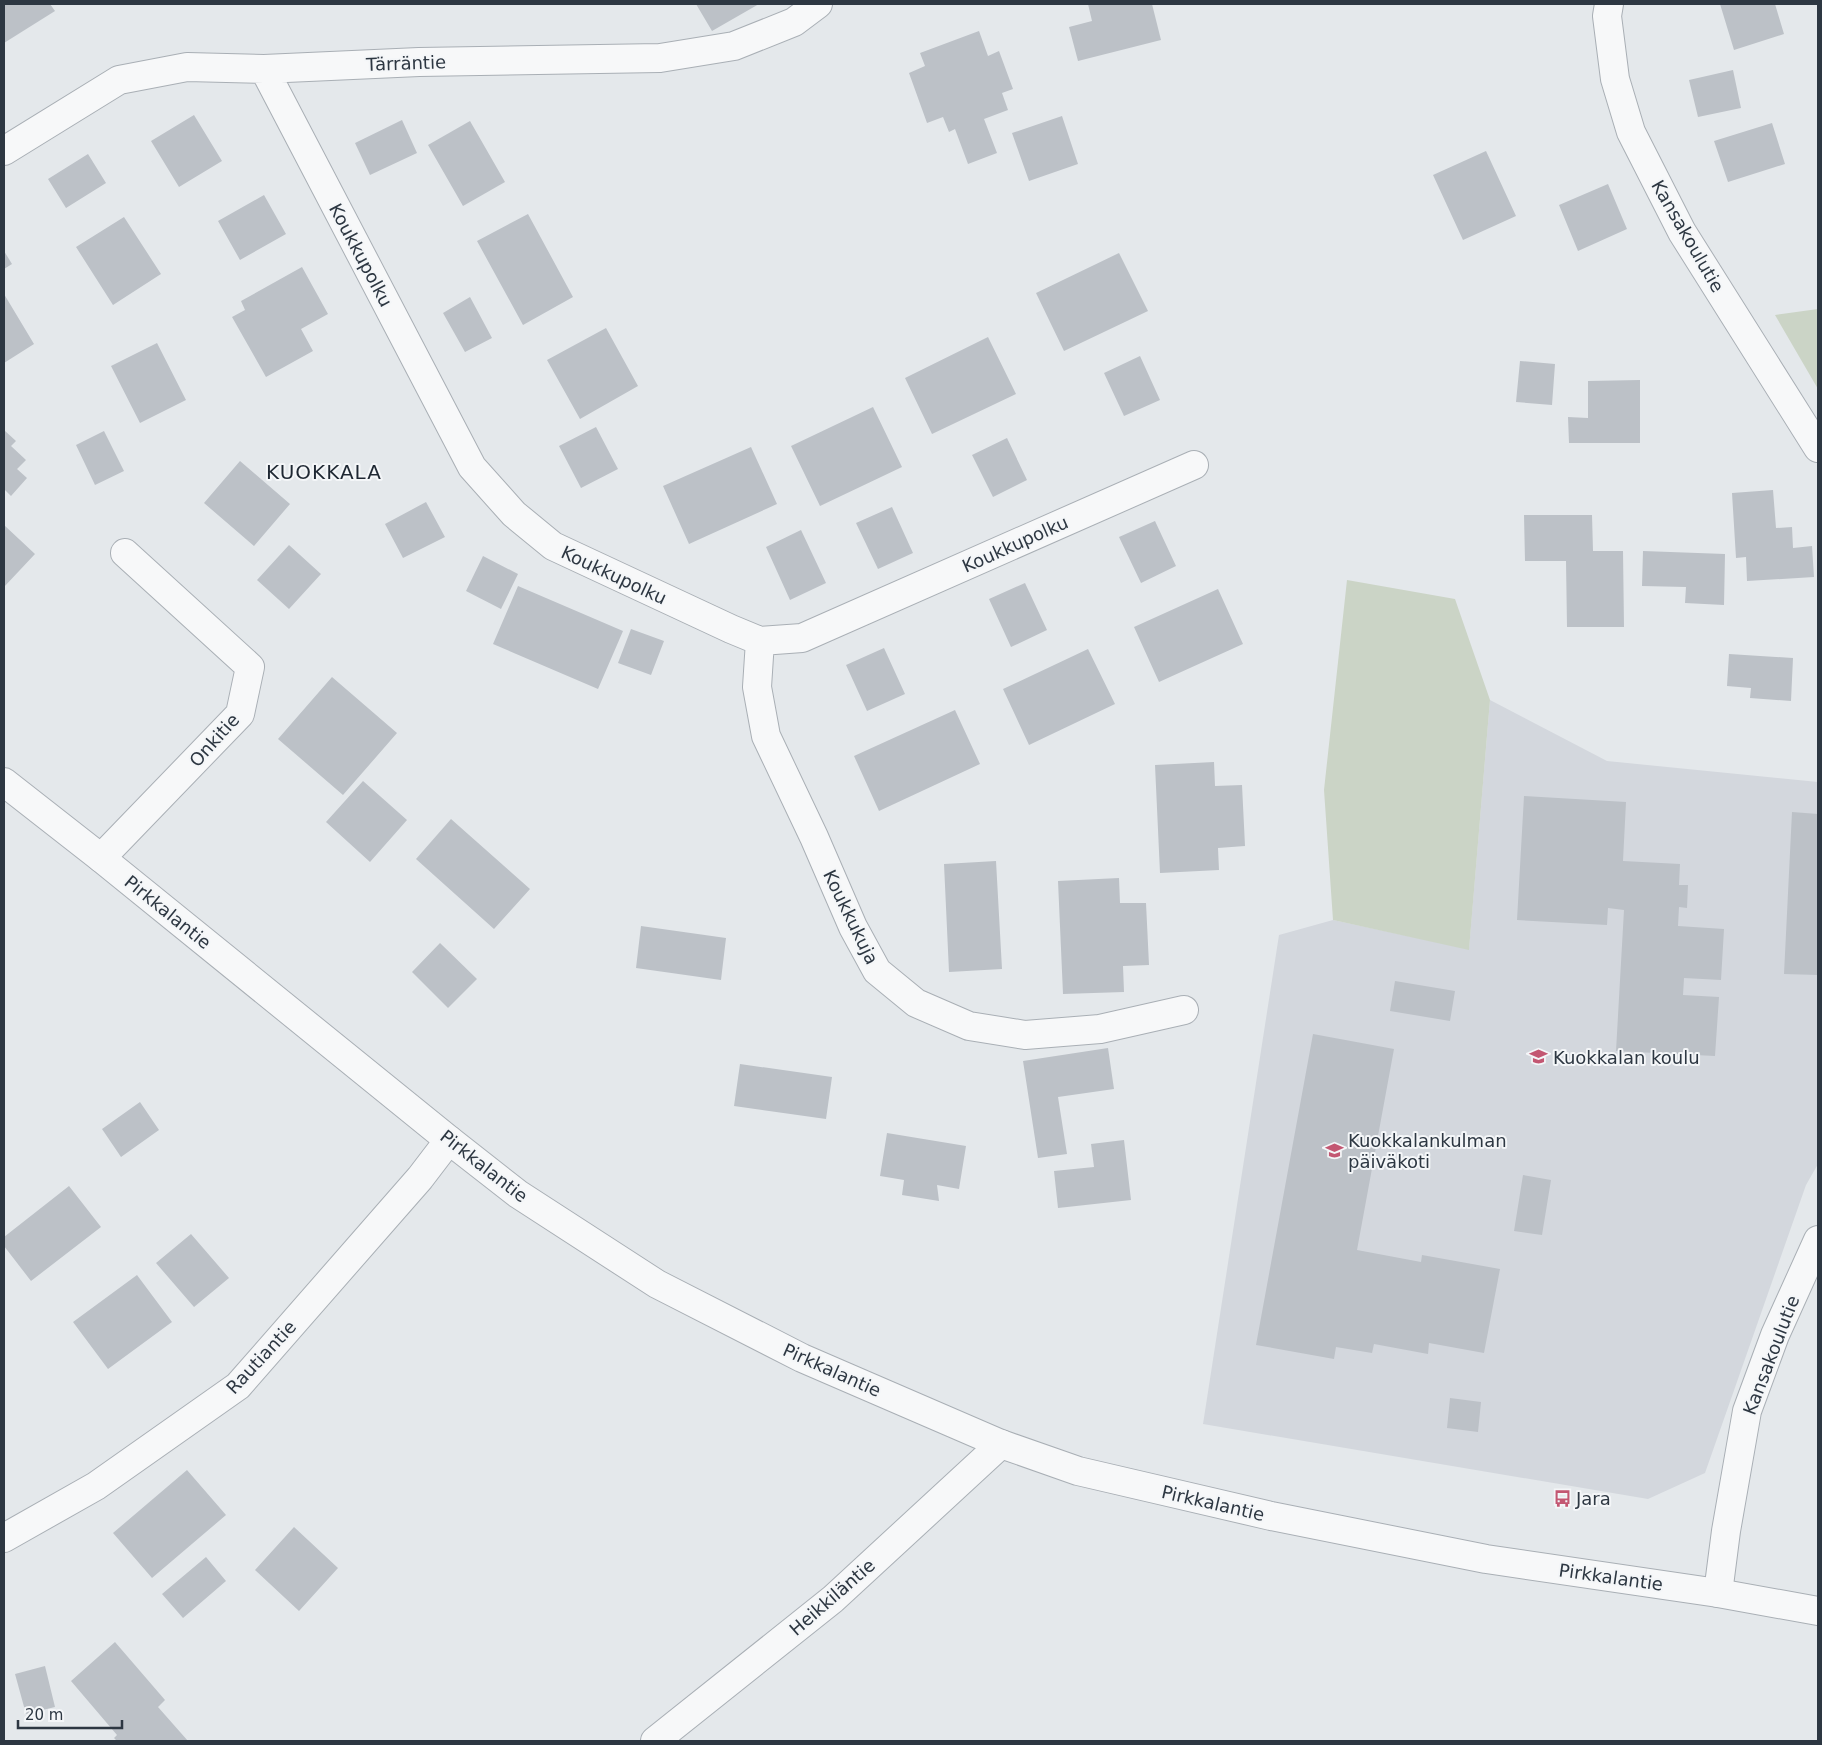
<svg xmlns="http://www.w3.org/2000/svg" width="1822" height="1745" viewBox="0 0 1822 1745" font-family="'DejaVu Sans',sans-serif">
	<rect width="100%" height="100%" fill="#e4e8eb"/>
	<path fill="#d3d7dd" d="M 1490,700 L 1607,761 L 1818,782 L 1818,1164 L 1806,1185 L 1705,1473 L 1648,1499 L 1203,1424 L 1279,935 L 1333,920 L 1469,949 Z"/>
	<path fill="#cbd4c6" d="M 1818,309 L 1818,389 L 1775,315 Z
		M 1347,580 L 1455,599 L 1490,700 L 1469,950 L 1333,920 L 1324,790 Z"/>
	<path fill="#bcc1c7" d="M 4,4 L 50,4 L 55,11 L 4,43 Z
		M 696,4 L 759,4 L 712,31 Z
		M 1088,4 L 1152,4 L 1161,40 L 1078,61 L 1069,27 L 1092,21 Z
		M 1720,4 L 1775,4 L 1784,34 L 1734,50 Z
		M 979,31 L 988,56 L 999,51 L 1013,89 L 1002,93 L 1008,110 L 984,119 L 997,153 L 968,164 L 955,129 L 949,132 L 943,117 L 927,123 L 909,73 L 925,66 L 920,53 Z
		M 1733,70 L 1741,108 L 1698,117 L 1689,80 Z
		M 194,115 L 222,161 L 179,187 L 151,141 Z
		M 1062,116 L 1078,164 L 1029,181 L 1012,133 Z
		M 402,120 L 417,153 L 370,175 L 355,143 Z
		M 470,121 L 505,182 L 463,206 L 428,145 Z
		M 1772,123 L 1785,164 L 1728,182 L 1714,141 Z
		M 1486,151 L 1516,216 L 1463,240 L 1433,175 Z
		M 88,154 L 106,183 L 66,208 L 48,179 Z
		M 1608,184 L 1627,229 L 1578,251 L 1559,205 Z
		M 264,195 L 286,234 L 240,260 L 218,221 Z
		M 528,214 L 573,297 L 523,325 L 477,241 Z
		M 124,217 L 161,274 L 113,305 L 76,247 Z
		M 4,251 L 12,264 L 4,269 Z
		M 1119,253 L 1148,311 L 1064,351 L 1036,293 Z
		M 302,267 L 328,314 L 301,329 L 313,351 L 266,377 L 232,317 L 245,310 L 241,301 Z
		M 4,294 L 34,344 L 4,363 Z
		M 470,297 L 492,338 L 465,352 L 443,313 Z
		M 606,328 L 638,386 L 580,419 L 547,360 Z
		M 988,337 L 1016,394 L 932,434 L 905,378 Z
		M 157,343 L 186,400 L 140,423 L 111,366 Z
		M 1140,356 L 1160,400 L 1124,416 L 1104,373 Z
		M 1520,361 L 1555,364 L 1552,405 L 1516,402 Z
		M 1640,380 L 1640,443 L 1569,443 L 1568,417 L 1588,418 L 1588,381 Z
		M 873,407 L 902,467 L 820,506 L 791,446 Z
		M 596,427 L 618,469 L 581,488 L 559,446 Z
		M 4,430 L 16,441 L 11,446 L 26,460 L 17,469 L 27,478 L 11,496 L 4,489 Z
		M 104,431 L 124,471 L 95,485 L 76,445 Z
		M 1007,438 L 1027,480 L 993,497 L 972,455 Z
		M 751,447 L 777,504 L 689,544 L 663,486 Z
		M 240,461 L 290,504 L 254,546 L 204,503 Z
		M 1773,490 L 1776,528 L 1792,527 L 1793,548 L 1812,546 L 1814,577 L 1747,581 L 1746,557 L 1736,558 L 1732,493 Z
		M 426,502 L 445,537 L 403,558 L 385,524 Z
		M 892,507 L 913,553 L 878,569 L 856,523 Z
		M 1524,515 L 1592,515 L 1593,551 L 1623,551 L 1624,627 L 1567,627 L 1566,561 L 1525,561 Z
		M 1155,521 L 1176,566 L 1141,583 L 1119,537 Z
		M 4,525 L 35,554 L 4,587 Z
		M 801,530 L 826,583 L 790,600 L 766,547 Z
		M 289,545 L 321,574 L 289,609 L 257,580 Z
		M 1643,551 L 1725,554 L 1724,605 L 1685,603 L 1686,587 L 1642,586 Z
		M 483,556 L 518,574 L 501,609 L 466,591 Z
		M 1025,583 L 1047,630 L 1011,647 L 989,599 Z
		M 518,586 L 623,631 L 598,689 L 493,644 Z
		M 1218,589 L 1243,644 L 1159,682 L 1134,627 Z
		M 631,629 L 664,641 L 651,675 L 618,663 Z
		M 884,648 L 905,694 L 867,711 L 846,665 Z
		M 1088,649 L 1115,704 L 1029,745 L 1003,689 Z
		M 1729,654 L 1793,658 L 1791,701 L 1750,698 L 1751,688 L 1727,686 Z
		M 332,677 L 397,733 L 343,795 L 278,739 Z
		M 955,710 L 980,764 L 879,811 L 854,756 Z
		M 1214,762 L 1215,786 L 1242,785 L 1245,846 L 1218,848 L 1219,870 L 1160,873 L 1155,765 Z
		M 363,781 L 407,820 L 370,862 L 326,822 Z
		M 1524,796 L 1626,802 L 1623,861 L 1680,864 L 1679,885 L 1688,885 L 1687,908 L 1679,907 L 1678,926 L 1724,929 L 1721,980 L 1684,978 L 1683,995 L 1719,997 L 1715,1056 L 1616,1051 L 1624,910 L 1608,908 L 1607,925 L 1517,920 Z
		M 1792,812 L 1818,814 L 1818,975 L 1784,974 Z
		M 451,819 L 530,889 L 494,929 L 416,859 Z
		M 996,861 L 1002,969 L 949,972 L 944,864 Z
		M 1119,878 L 1120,903 L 1146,903 L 1149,965 L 1123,966 L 1124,992 L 1063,994 L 1058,881 Z
		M 641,926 L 726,938 L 721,980 L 636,968 Z
		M 440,943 L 477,979 L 448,1008 L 412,972 Z
		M 1395,981 L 1455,991 L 1450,1021 L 1390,1011 Z
		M 1313,1034 L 1394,1049 L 1357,1250 L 1421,1262 L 1422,1255 L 1500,1269 L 1484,1353 L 1429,1343 L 1428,1354 L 1374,1344 L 1372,1353 L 1336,1347 L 1334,1359 L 1256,1345 Z
		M 1108,1048 L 1114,1089 L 1058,1097 L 1067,1154 L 1038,1158 L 1023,1061 Z
		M 740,1064 L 832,1077 L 826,1119 L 734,1106 Z
		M 140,1102 L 159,1130 L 121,1157 L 102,1129 Z
		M 887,1133 L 966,1146 L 959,1189 L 937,1185 L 939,1201 L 902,1195 L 904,1180 L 880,1176 Z
		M 1124,1140 L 1131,1200 L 1058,1208 L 1054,1171 L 1094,1167 L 1091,1144 Z
		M 1523,1175 L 1551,1180 L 1542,1235 L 1514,1231 Z
		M 69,1186 L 101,1227 L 31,1281 L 4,1246 L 4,1237 Z
		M 191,1234 L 229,1278 L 194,1307 L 156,1263 Z
		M 137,1275 L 172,1322 L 108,1369 L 73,1322 Z
		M 1450,1398 L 1481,1402 L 1478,1432 L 1447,1428 Z
		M 187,1470 L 226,1515 L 152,1578 L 113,1533 Z
		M 294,1527 L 338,1568 L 299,1611 L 255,1570 Z
		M 206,1557 L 226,1581 L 183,1618 L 162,1594 Z
		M 115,1642 L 165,1700 L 158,1707 L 188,1741 L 117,1741 L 114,1738 L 117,1735 L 71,1681 Z
		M 45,1666 L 55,1707 L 26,1714 L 15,1674 Z"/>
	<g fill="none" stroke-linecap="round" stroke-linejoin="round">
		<defs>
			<path id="minor" d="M 1609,4 L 1607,16 L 1615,79 L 1631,132 L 1682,232 L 1818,448
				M 264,69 L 472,467 L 514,514 L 553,546 L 731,629 L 760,641 L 802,638 L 1194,465
				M 4,151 L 119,80 L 187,67 L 264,69 L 419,62 L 660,58 L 734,46 L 794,22 L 818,4
				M 760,641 L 757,687 L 766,736 L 814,837 L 853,927 L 877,971 L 916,1003 L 969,1026 L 1025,1035 L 1100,1029 L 1184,1010
				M 101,858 L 240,714 L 250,667 L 125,553
				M 4,1538 L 96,1486 L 238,1386 L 420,1178 L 449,1140
				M 1718,1593 L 1726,1531 L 1747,1411 L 1775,1335 L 1818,1240
				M 655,1741 L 833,1599 L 1001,1444"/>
			<path id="tertiary" d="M 4,782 L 101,858 L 449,1140 L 518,1194 L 657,1284 L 802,1358 L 1001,1444 L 1078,1471 L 1271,1516 L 1486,1559 L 1718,1593 L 1818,1611"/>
		</defs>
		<use href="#minor" stroke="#a9afb5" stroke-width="30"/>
		<use href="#tertiary" stroke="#a9afb5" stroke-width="30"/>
		<use href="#minor" stroke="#f7f8f9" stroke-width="28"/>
		<use href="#tertiary" stroke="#f7f8f9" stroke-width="28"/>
	</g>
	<defs>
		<symbol id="school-bare" viewBox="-9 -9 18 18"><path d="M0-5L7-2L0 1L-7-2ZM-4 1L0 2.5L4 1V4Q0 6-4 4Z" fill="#c35772" stroke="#f4f6f8" stroke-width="2.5" paint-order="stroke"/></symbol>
		<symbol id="bus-bare" viewBox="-9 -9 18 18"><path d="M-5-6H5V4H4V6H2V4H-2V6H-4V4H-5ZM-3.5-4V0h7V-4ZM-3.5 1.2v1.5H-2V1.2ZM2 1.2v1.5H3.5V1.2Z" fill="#c35772" stroke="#f4f6f8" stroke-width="2.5" paint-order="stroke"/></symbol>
	</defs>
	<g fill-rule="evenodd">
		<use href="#school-bare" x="1526" y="1044" width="25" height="25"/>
		<use href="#school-bare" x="1322" y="1138" width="25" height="25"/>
		<use href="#bus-bare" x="1550" y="1486" width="25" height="25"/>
	</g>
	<g text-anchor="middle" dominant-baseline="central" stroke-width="4" stroke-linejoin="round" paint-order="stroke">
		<g font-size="18" fill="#2d3742" stroke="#f4f6f8">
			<text transform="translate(406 63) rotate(-2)">Tärräntie</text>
			<text transform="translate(1688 236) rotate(60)">Kansakoulutie</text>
			<text transform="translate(361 255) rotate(62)">Koukkupolku</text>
			<text transform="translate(1015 544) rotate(-24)">Koukkupolku</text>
			<text transform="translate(614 575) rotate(25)">Koukkupolku</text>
			<text transform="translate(214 740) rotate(-48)">Onkitie</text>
			<text transform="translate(168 912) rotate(39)">Pirkkalantie</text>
			<text transform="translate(851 917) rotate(64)">Koukkukuja</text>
			<text transform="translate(484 1166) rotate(38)">Pirkkalantie</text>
			<text transform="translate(1771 1355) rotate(-69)">Kansakoulutie</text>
			<text transform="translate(261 1357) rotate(-47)">Rautiantie</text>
			<text transform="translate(832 1370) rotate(24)">Pirkkalantie</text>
			<text transform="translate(1213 1503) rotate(13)">Pirkkalantie</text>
			<text transform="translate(1611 1577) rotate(8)">Pirkkalantie</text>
			<text transform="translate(832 1597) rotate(-41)">Heikkiläntie</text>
		</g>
		<g font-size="18" fill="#2d3742" stroke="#f4f6f8" text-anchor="start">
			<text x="1553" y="1057">Kuokkalan koulu</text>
			<text x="1348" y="1140">Kuokkalankulman<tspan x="1348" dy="21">päiväkoti</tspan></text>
			<text x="1576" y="1498">Jara</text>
		</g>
		<g font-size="20" letter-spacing="1" fill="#1f2833" stroke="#f4f6f8">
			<text x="324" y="472">KUOKKALA</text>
		</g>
	</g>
	<rect width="1822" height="1745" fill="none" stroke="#2d3742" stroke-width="10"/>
	<path d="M18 1720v8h104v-8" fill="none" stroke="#2d3742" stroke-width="2.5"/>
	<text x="25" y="1720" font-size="15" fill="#2d3742" stroke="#f4f6f8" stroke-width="4" paint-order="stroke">20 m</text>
</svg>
